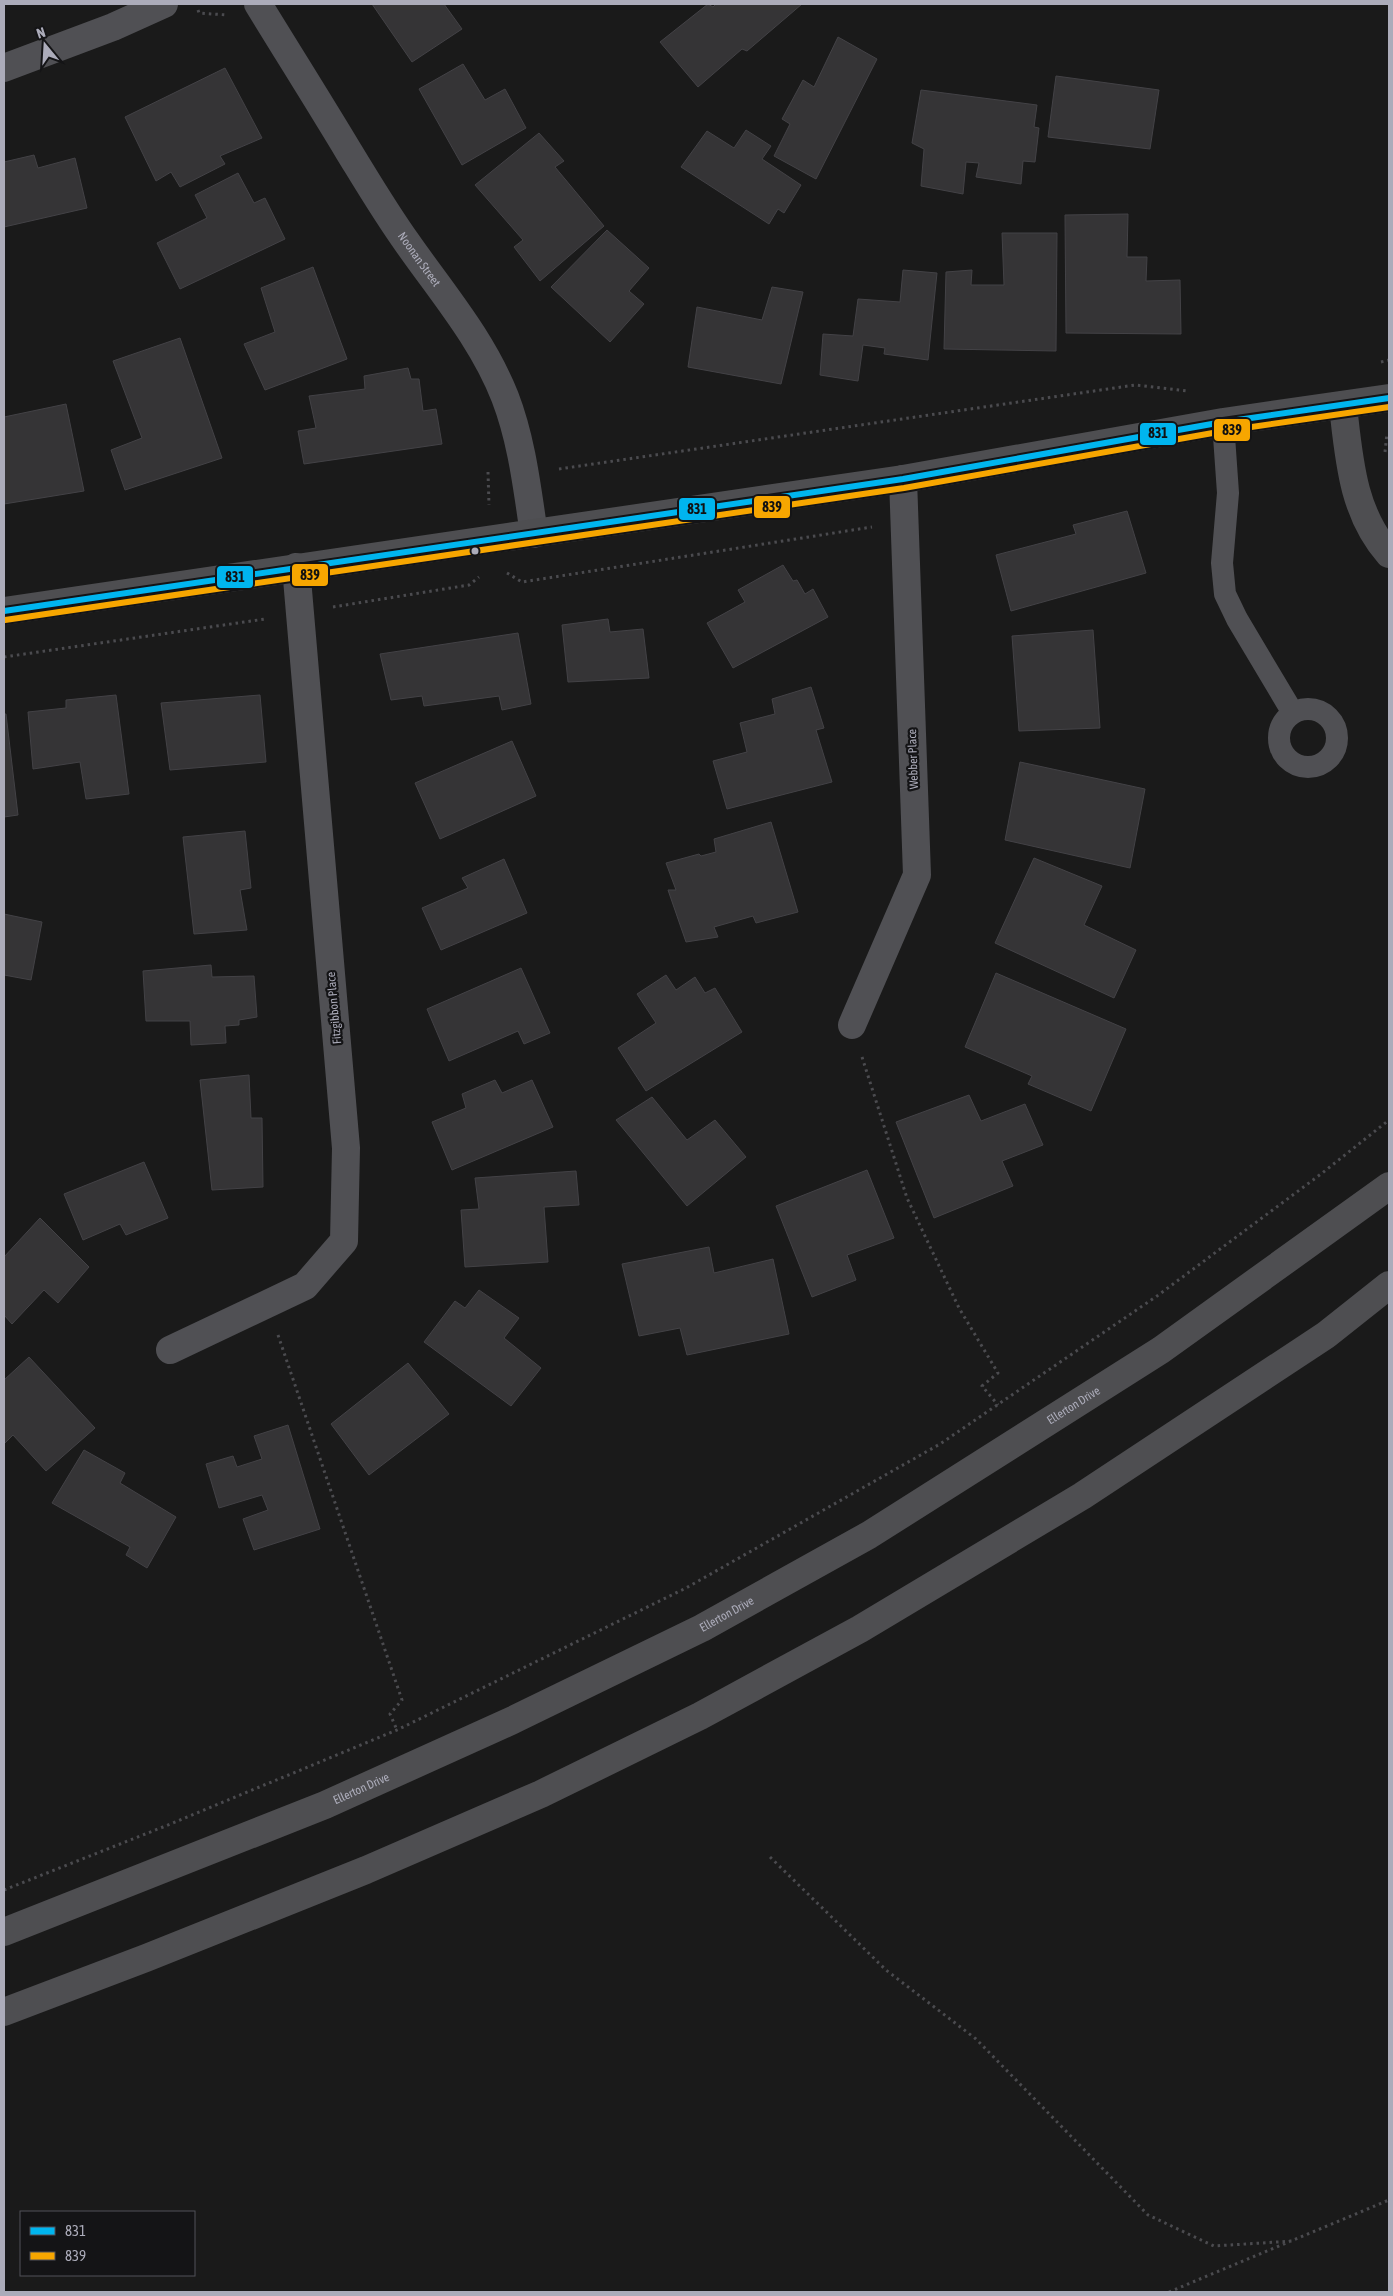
<svg xmlns="http://www.w3.org/2000/svg" width="1393" height="2296" viewBox="0 0 1393 2296" font-family="'Asap Condensed',sans-serif">
	<rect width="100%" height="100%" fill="#1a1a1a"/>
	<path fill="#353436" stroke="#434246" d="M 372,4 L 444,4 L 462,29 L 412,62 Z
		M 708,4 L 713,7 L 716,4 L 802,4 L 747,51 L 742,49 L 698,87 L 660,42 Z
		M 838,37 L 877,59 L 816,179 L 774,156 L 790,124 L 782,119 L 803,80 L 814,87 Z
		M 463,64 L 485,100 L 505,89 L 526,128 L 462,165 L 419,89 Z
		M 225,68 L 262,138 L 220,156 L 225,164 L 180,187 L 171,172 L 156,181 L 125,117 Z
		M 1056,76 L 1159,90 L 1150,149 L 1048,137 Z
		M 921,90 L 1037,105 L 1034,127 L 1039,128 L 1035,162 L 1023,161 L 1021,184 L 976,177 L 979,163 L 966,162 L 963,194 L 921,186 L 924,149 L 912,143 Z
		M 746,130 L 771,146 L 762,159 L 801,185 L 784,213 L 778,209 L 769,224 L 681,167 L 707,131 L 734,148 Z
		M 539,133 L 564,161 L 555,167 L 604,226 L 540,281 L 514,247 L 523,240 L 475,185 Z
		M 34,155 L 38,168 L 75,158 L 87,208 L 4,227 L 4,162 Z
		M 238,173 L 254,203 L 265,198 L 285,239 L 180,289 L 157,243 L 207,218 L 195,195 Z
		M 1128,214 L 1127,257 L 1147,257 L 1146,281 L 1180,280 L 1181,334 L 1066,333 L 1065,215 Z
		M 607,230 L 649,268 L 629,291 L 644,304 L 610,342 L 551,287 Z
		M 1002,233 L 1057,233 L 1056,351 L 944,349 L 946,272 L 972,270 L 971,285 L 1004,285 Z
		M 313,267 L 347,359 L 265,390 L 244,344 L 275,332 L 261,288 Z
		M 903,270 L 937,273 L 928,360 L 884,354 L 885,348 L 863,345 L 858,381 L 820,375 L 823,334 L 853,336 L 858,299 L 900,302 Z
		M 772,287 L 803,292 L 781,384 L 688,367 L 697,307 L 762,320 Z
		M 180,338 L 222,458 L 125,490 L 111,450 L 142,438 L 113,361 Z
		M 408,368 L 411,379 L 419,379 L 423,411 L 436,409 L 442,444 L 304,464 L 298,431 L 316,428 L 309,396 L 365,389 L 364,376 Z
		M 66,404 L 84,491 L 4,504 L 4,417 Z
		M 1127,511 L 1146,573 L 1011,611 L 996,555 L 1076,534 L 1073,525 Z
		M 783,565 L 793,581 L 797,580 L 805,594 L 813,589 L 828,617 L 733,668 L 707,623 L 745,602 L 738,590 Z
		M 608,619 L 610,632 L 643,629 L 649,678 L 568,682 L 562,625 Z
		M 1093,630 L 1100,728 L 1019,731 L 1012,636 Z
		M 518,633 L 531,704 L 502,710 L 499,696 L 424,706 L 422,696 L 391,700 L 380,654 Z
		M 811,687 L 824,728 L 816,730 L 832,782 L 727,809 L 713,761 L 747,752 L 740,723 L 775,714 L 772,699 Z
		M 116,695 L 129,794 L 86,799 L 80,762 L 33,769 L 28,712 L 66,708 L 66,700 Z
		M 260,695 L 266,762 L 170,770 L 161,703 Z
		M 4,714 L 6,714 L 18,815 L 4,817 Z
		M 512,741 L 536,796 L 440,839 L 415,783 Z
		M 1020,762 L 1145,789 L 1130,868 L 1005,840 Z
		M 771,822 L 798,912 L 756,923 L 753,916 L 714,927 L 718,937 L 686,942 L 668,890 L 676,890 L 666,863 L 699,854 L 701,856 L 716,852 L 714,839 Z
		M 245,831 L 251,888 L 240,890 L 247,930 L 194,934 L 183,837 Z
		M 1034,858 L 1102,886 L 1084,925 L 1136,950 L 1114,998 L 995,943 Z
		M 504,859 L 527,913 L 441,950 L 422,908 L 468,888 L 462,878 Z
		M 4,914 L 42,922 L 31,980 L 4,975 Z
		M 211,965 L 212,977 L 254,976 L 257,1017 L 239,1020 L 239,1025 L 225,1026 L 226,1043 L 191,1045 L 190,1021 L 146,1021 L 143,971 Z
		M 521,968 L 550,1033 L 524,1044 L 518,1031 L 449,1061 L 427,1009 Z
		M 996,973 L 1126,1029 L 1091,1111 L 1028,1084 L 1032,1076 L 965,1047 Z
		M 666,975 L 676,990 L 695,977 L 705,993 L 715,988 L 742,1032 L 646,1091 L 618,1048 L 656,1023 L 637,994 Z
		M 249,1075 L 251,1118 L 262,1118 L 263,1187 L 212,1190 L 200,1080 Z
		M 495,1080 L 502,1093 L 532,1080 L 553,1127 L 452,1170 L 432,1122 L 466,1108 L 462,1094 Z
		M 969,1095 L 981,1121 L 1025,1104 L 1043,1145 L 1002,1161 L 1013,1186 L 934,1218 L 896,1122 Z
		M 652,1097 L 687,1140 L 715,1120 L 746,1157 L 687,1206 L 616,1120 Z
		M 144,1162 L 168,1218 L 126,1235 L 120,1224 L 83,1240 L 64,1194 Z
		M 867,1170 L 894,1238 L 847,1255 L 856,1280 L 812,1297 L 776,1206 Z
		M 576,1171 L 579,1205 L 544,1207 L 548,1262 L 465,1267 L 461,1210 L 479,1209 L 475,1178 Z
		M 40,1218 L 89,1267 L 58,1303 L 44,1290 L 12,1324 L 4,1315 L 4,1257 Z
		M 709,1247 L 714,1273 L 773,1259 L 789,1334 L 687,1355 L 680,1328 L 639,1336 L 622,1264 Z
		M 479,1290 L 519,1318 L 504,1338 L 541,1368 L 511,1406 L 424,1342 L 455,1301 L 465,1308 Z
		M 29,1357 L 95,1428 L 46,1471 L 13,1435 L 4,1444 L 4,1380 Z
		M 408,1363 L 449,1414 L 369,1475 L 331,1424 Z
		M 288,1425 L 320,1529 L 254,1550 L 243,1519 L 268,1510 L 262,1495 L 219,1508 L 206,1464 L 233,1456 L 237,1467 L 262,1459 L 254,1436 Z
		M 84,1450 L 125,1473 L 120,1483 L 176,1517 L 147,1568 L 126,1555 L 130,1547 L 52,1503 Z"/>
	<g fill="none" stroke-linecap="round" stroke-linejoin="round">
		<path stroke="#4b4b4f" stroke-width="3" stroke-dasharray="2.5 4" stroke-linecap="butt" d="M 198,10 L 199,13 L 227,15
			M 1381,362 L 1389,360
			M 1385,452 L 1387,433
			M 559,469 L 1135,385 L 1187,391
			M 488,472 L 489,505
			M 507,573 L 522,582 L 872,527
			M 333,607 L 469,585 L 479,577
			M 4,657 L 265,619
			M 862,1057 L 907,1198 L 959,1308 L 998,1373 L 982,1386 L 998,1405
			M 278,1335 L 402,1700 L 390,1714 L 397,1730
			M 770,1857 L 886,1970 L 976,2039 L 1148,2215 L 1214,2246 L 1293,2241
			M 4,1890 L 163,1827 L 397,1730 L 686,1588 L 940,1444 L 1157,1296 L 1321,1174 L 1389,1120
			M 1169,2292 L 1389,2200"/>
		<path stroke="#505054" stroke-width="22" d="M 1223,422 L 1228,493 L 1222,563 L 1225,594 L 1237,619 L 1293,713
			M1279 738a29 29 0 1 1 58 0a29 29 0 1 1-58 0Z"/>
		<g stroke="#505054" stroke-width="28">
			<path id="s1" d="M 258,4 C 288,53 319,102 349,152 C 368,183 387,215 408,244 C 443,294 482,339 505,397 C 522,441 527,488 534,534"/>
			<path d="M 4,68 L 113,27 L 164,4"/>
			<path d="M 852,1025 L 917,875 L 903,479"/>
			<path d="M 170,1350 L 305,1286 L 344,1241 L 346,1148 L 296,567"/>
		</g>
		<g stroke="#4e4e51" stroke-width="28">
			<path d="M 1343,406 C 1349,458 1352,512 1389,554"/>
			<path d="M 4,611 L 903,479 L 1223,422 L 1389,398"/>
			<path id="s2" d="M 4,1932 L 325,1805 L 513,1720 L 702,1628 L 869,1535 L 1161,1350 L 1389,1186"/>
			<path d="M 4,2012 L 146,1958 L 366,1870 L 541,1794 L 700,1716 L 860,1629 L 1082,1496 L 1326,1335 L 1389,1285"/>
		</g>
		<defs>
			<path id="bus-1" d="M 4,611 L 903,479 L 1223,422 L 1389,398"/>
			<path id="bus-2" d="M 5,620 L 904,488 L 1224,431 L 1389,407"/>
		</defs>
		<use href="#bus-1" stroke="#141416" stroke-width="10"/>
		<use href="#bus-2" stroke="#141416" stroke-width="10"/>
		<use href="#bus-1" stroke="#00b5ef" stroke-width="6"/>
		<use href="#bus-2" stroke="#f7a600" stroke-width="6"/>
	</g>
	<circle fill="#acacba" stroke="#141416" stroke-width="2" cx="475" cy="551" r="4.5"/>
	<g text-anchor="middle" dominant-baseline="central" stroke-width="4.5" stroke-linejoin="round" paint-order="stroke">
		<g font-size="12" fill="#acacba" stroke="#141416">
			<text stroke="none"><textPath href="#s1" startOffset="302">Noonan Street</textPath></text>
			<text transform="translate(913 759) rotate(-92)">Webber Place</text>
			<text transform="translate(334 1008) rotate(-95)">Fitzgibbon Place</text>
			<text stroke="none"><textPath href="#s2" startOffset="1195">Ellerton Drive</textPath></text>
			<text stroke="none"><textPath href="#s2" startOffset="790">Ellerton Drive</textPath></text>
			<text stroke="none"><textPath href="#s2" startOffset="385">Ellerton Drive</textPath></text>
		</g>
	</g>
	<g stroke="#141416" stroke-width="2">
		<rect x="1213" y="418" width="38" height="24" rx="5" fill="#f7a600"/>
		<rect x="1139" y="422" width="38" height="24" rx="5" fill="#00b5ef"/>
		<rect x="753" y="495" width="38" height="24" rx="5" fill="#f7a600"/>
		<rect x="678" y="497" width="38" height="24" rx="5" fill="#00b5ef"/>
		<rect x="291" y="563" width="38" height="24" rx="5" fill="#f7a600"/>
		<rect x="216" y="565" width="38" height="24" rx="5" fill="#00b5ef"/>
	</g>
	<g font-size="14" text-anchor="middle" font-weight="bold" fill="#111">
		<text x="1232" y="435">839</text>
		<text x="1158" y="438">831</text>
		<text x="772" y="512">839</text>
		<text x="697" y="514">831</text>
		<text x="310" y="580">839</text>
		<text x="235" y="582">831</text>
	</g>
	<rect width="1393" height="2296" fill="none" stroke="#acacba" stroke-width="10"/>
	<rect x="20" y="2211" width="175" height="65" fill="#141416" stroke="#515158"/>
	<rect x="30" y="2227" width="25" height="8" fill="#00b5ef" stroke="#515158"/>
	<text x="65" y="2236" font-size="15" fill="#acacba">831</text>
	<rect x="30" y="2252" width="25" height="8" fill="#f7a600" stroke="#515158"/>
	<text x="65" y="2261" font-size="15" fill="#acacba">839</text>
	<g transform="translate(45 45) rotate(342)" stroke="#141416" stroke-width="4" paint-order="stroke">
	<path d="M0-4L9 19L0 12L-9 19Z" fill="#acacba"/>
	<text y="-8" font-size="14" font-weight="bold" text-anchor="middle" fill="#acacba">N</text>
	</g>
</svg>
